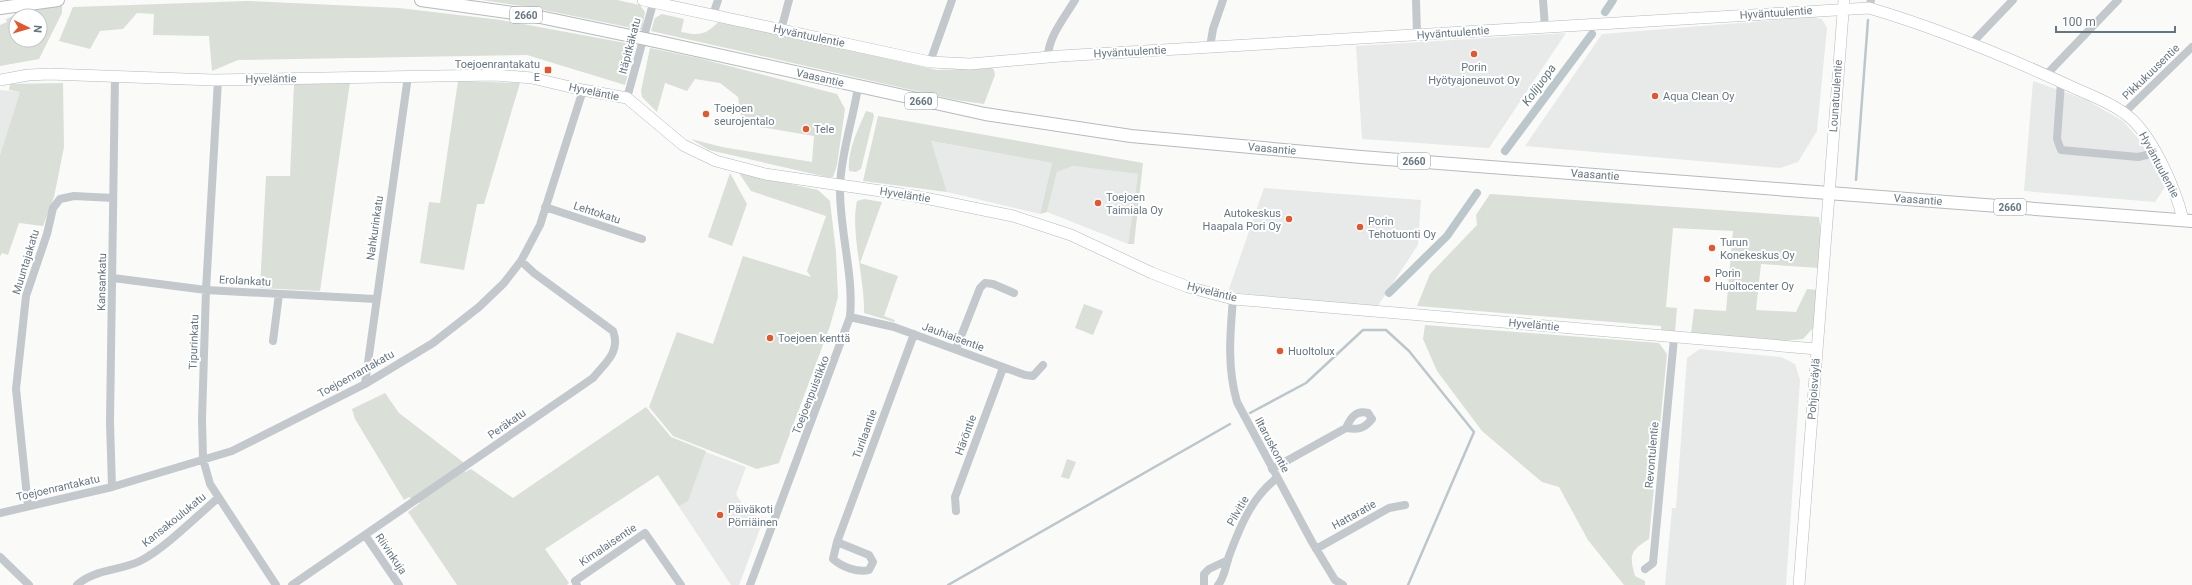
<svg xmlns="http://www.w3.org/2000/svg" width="2192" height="585" viewBox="0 0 2192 585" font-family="Roboto,sans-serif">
	<rect width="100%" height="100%" fill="#fafaf8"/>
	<path fill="#e8e9e9" d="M 1814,17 L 1822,19 L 1827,28 L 1817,131 L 1798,162 L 1780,168 L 1525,146 L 1602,34 Z
		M 1566,33 L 1489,148 L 1362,139 L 1356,46 Z
		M 2033,81 L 2087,100 L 2123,121 L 2138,138 L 2153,161 L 2165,187 L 2155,202 L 2024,191 Z
		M 0,90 L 20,92 L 0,155 Z
		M 930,141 L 1052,163 L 1040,214 L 947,192 Z
		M 1073,166 L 1138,174 L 1128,244 L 1047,212 L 1057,172 Z
		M 1264,188 L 1421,200 L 1418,245 L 1377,307 L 1228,292 Z
		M 1700,349 L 1781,357 L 1795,364 L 1800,380 L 1786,585 L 1665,585 L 1672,508 L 1676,508 L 1687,358 Z
		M 695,448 L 746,467 L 736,494 L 748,513 L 764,518 L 739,585 L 731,585 L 658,475 Z"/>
	<path fill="#dadfd7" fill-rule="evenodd" d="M 482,0 L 617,0 L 640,5 L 645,12 L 642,30 L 534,8 Z
		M 248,1 L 399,8 L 501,20 L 636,45 L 625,85 L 527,55 L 238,60 L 212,71 L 209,36 L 153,35 L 154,14 L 137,13 L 123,29 L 100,31 L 90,49 L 59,41 L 73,7 Z
		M 62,5 L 62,13 L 39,59 L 0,66 L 0,25 L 7,22 L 6,19 L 31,9 ZM 16,16 L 40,16 L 40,40 L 16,40 Z
		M 662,14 L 684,19 L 681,32 C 700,36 706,35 719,21 L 937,70 L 992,68 L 994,70 L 995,75 L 984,104 L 956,100 L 651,31 L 655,18 Z
		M 650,48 L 698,58 L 837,94 L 845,109 L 837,165 L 833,177 L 827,177 L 709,150 L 691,139 L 722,147 L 812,162 L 814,136 L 742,124 L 738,97 L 720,83 L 695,79 L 687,91 L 665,83 L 657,112 L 642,97 L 641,91 Z
		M 458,81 L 520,83 L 484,204 L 477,204 L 464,270 L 420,263 L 429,202 L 440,203 Z
		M 350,82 L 320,291 L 260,288 L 266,176 L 290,176 L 294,84 Z
		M 63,83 L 64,147 L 54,197 L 43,226 L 19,223 L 8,255 L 2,253 L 0,257 L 0,155 L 20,92 L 9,90 L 10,84 Z
		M 866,111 L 873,113 L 874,116 L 861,169 L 856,172 L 849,171 C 847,152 858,129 866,111 Z
		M 878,116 L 1143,163 L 1134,244 L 1128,244 L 1138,174 L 1073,166 L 1057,172 L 1047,212 L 1040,214 L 1052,163 L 931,141 L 947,192 L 863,181 Z
		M 730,173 L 747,204 L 732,246 L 708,237 Z
		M 739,173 L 818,190 L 830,201 L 836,252 L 838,297 L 830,326 L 779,463 L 757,469 L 673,436 L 649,407 L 677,332 L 713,344 L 743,256 L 811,277 L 807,271 L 826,216 L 751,191 Z
		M 1490,194 L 1819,217 L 1821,233 L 1819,268 L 1761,264 L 1756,310 L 1796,312 L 1807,289 L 1818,290 L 1815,326 L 1803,339 L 1781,341 L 1691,334 L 1694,309 L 1726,311 L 1733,231 L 1673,228 L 1666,307 L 1677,308 L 1675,332 L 1661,331 L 1661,326 L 1417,306 L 1430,274 L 1477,225 L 1476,215 Z
		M 864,199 L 882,202 L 860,263 L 898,276 L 884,316 L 895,320 L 894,322 L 864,313 C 865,279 850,232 857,201 Z
		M 1084,304 L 1103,311 L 1093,335 L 1075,328 Z
		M 1425,325 L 1659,343 L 1667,354 L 1649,539 C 1630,551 1629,555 1635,576 L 1645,581 L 1645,585 L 1624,585 L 1588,540 L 1559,487 L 1542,482 L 1482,431 L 1437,371 L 1423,339 Z
		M 385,393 L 399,413 L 463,462 L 465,472 L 471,469 L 513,498 L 646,407 L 671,437 L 706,451 L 688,501 L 679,506 L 658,475 L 545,549 L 569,583 L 567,585 L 457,585 L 408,512 L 420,503 L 409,497 L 404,500 L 355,419 L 352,409 Z
		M 1067,459 L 1076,462 L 1069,479 L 1061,477 Z"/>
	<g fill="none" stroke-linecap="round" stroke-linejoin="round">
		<path stroke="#bbc7cb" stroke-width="2.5" d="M 1856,180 L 1868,20
			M 1250,413 L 1306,383 L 1363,330 L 1386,330 L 1409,351 L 1474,432 L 1408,585
			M 948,585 L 1230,424"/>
		<path stroke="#bbc7cb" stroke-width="8" d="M 1605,12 L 1613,0
			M 1505,151 L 1592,34
			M 1389,293 L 1447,236 L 1477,193"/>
		<defs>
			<path id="secondary" d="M 643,0 L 930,62 L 970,64 L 1060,56 L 1869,8 C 1937,28 2005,56 2070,86 C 2087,94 2108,101 2124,113 C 2151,131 2176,189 2183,220
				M 0,80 L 28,75 L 49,74 L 213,80 L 495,75 L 532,78 L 583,90 L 627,98 L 683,145 L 716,161 L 765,174 L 915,196 L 1013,216 L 1071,235 L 1152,273 L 1188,287 L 1233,299 L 1817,349
				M 1799,585 L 1844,0"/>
			<path id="primary" d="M 421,0 L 535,16 L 631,36
				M 0,8 L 58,0
				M 655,41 L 985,114 L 1131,136 L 1361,157 L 2192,221"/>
		</defs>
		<use href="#secondary" stroke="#b3babf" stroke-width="12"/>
		<use href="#primary" stroke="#b5babe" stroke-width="14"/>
		<path stroke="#c3c8cc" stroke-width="8" d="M 1416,0 L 1417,35
			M 1543,0 L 1545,27
			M 1869,8 L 1871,0
			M 713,15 L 718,0
			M 781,30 L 789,0
			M 1970,45 L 2013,0
			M 1210,47 L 1213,29 L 1223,0
			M 1048,57 C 1048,37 1065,17 1075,0
			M 930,62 L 952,0
			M 2046,75 L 2118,0
			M 218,80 L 206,290 L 202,419 L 203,459 L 210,484 L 276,585
			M 2061,82 L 2057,139 L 2061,150 L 2138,157 L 2155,153
			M 627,98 L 654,0
			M 2124,113 L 2192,47
			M 545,207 L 642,239
			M 113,278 L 206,290 L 375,299
			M 1233,299 C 1230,335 1227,367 1237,402 L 1312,542 L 1335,580 L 1343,585
			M 850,317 L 894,327 L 1025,375 L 1033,376 L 1043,365
			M 273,341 L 279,294
			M 956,349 L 980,288 L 985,283 L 993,284 L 1014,293
			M 365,384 L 408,76
			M 1272,469 L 1346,428 C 1351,417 1356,410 1368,413 L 1372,419 C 1364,429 1358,430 1346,428
			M 112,487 L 110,422 L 115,76
			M 28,506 L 16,389 L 26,296 L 47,234 L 53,208 L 60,199 L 74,196 L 113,198
			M 956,511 L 955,497 L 1003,368
			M 0,513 L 112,487 L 232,451 L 365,384 L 433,343 L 479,307 L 504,283 L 521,261 L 540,225 L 583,90
			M 365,535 L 399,585
			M 837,542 L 869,555 L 873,562 L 869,570 C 858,573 842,567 833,559 L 837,542 L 914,334
			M 1316,549 L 1389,508 L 1405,505
			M 0,557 L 29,585
			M 1645,569 L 1653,563 L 1674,338
			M 77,585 C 94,569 120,571 140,561 C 164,549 197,516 218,498
			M 292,585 L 593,378 C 605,363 621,352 613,331 L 534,273 L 521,261
			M 577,585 L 575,581 L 645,533 L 681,585
			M 750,585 L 850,317 C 854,273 839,230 840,186 C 841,153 853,120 858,87
			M 1204,585 L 1204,574 L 1209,569 L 1228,560
			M 1218,585 C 1224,579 1226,565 1229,556 C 1240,527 1251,498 1277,478"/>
		<use href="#secondary" stroke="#fff" stroke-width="11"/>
		<use href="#primary" stroke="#fff" stroke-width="12"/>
		<defs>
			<path id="primary-bridge" d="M 631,36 L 655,41"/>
		</defs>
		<use href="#primary-bridge" stroke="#b5babe" stroke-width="14" stroke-linecap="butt"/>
		<use href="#primary-bridge" stroke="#fff" stroke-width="12"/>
	</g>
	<g fill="#e4572e" stroke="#fff" stroke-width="1.5">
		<circle cx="1474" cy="54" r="4"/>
		<rect x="544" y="66" width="8" height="8" rx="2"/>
		<circle cx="1655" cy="96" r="4"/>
		<circle cx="706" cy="114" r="4"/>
		<circle cx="806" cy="129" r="4"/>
		<circle cx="1098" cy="203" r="4"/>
		<circle cx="1289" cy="219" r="4"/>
		<circle cx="1360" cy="227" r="4"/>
		<circle cx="1712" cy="248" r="4"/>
		<circle cx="1707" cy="279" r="4"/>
		<circle cx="770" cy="338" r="4"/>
		<circle cx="1280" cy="351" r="4"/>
		<circle cx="720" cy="515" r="4"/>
	</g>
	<g text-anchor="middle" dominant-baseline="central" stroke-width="4" stroke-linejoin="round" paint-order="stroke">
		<g fill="#fff" stroke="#939fa8" stroke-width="1">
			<rect x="510" y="7" width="32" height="16" rx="3"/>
			<rect x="905" y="93" width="32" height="16" rx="3"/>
			<rect x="1398" y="153" width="32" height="16" rx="3"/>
			<rect x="1994" y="199" width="32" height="16" rx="3"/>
		</g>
		<g font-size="10" font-weight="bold" fill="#657683">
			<text x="526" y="15">2660</text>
			<text x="921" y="101">2660</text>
			<text x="1414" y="161">2660</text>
			<text x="2010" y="207">2660</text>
		</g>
		<g font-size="11" fill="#657683" stroke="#fff">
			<text transform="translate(1776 13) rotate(-4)">Hyväntuulentie</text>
			<text transform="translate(1453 33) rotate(-4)">Hyväntuulentie</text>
			<text transform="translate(809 36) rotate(12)">Hyväntuulentie</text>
			<text transform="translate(630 46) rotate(-75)">Itäpitkäkatu</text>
			<text transform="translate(1130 52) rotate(-3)">Hyväntuulentie</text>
			<text transform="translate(2151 72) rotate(-44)">Pikkukuusentie</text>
			<text transform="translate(820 78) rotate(13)">Vaasantie</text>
			<text transform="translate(271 79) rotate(-1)">Hyveläntie</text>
			<text transform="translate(594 92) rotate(12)">Hyveläntie</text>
			<text transform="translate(1836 96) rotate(-86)">Lounatuulentie</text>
			<text transform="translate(1272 149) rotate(5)">Vaasantie</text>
			<text transform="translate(2159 165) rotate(62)">Hyväntuulentie</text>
			<text transform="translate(1595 175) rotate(4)">Vaasantie</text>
			<text transform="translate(905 195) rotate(9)">Hyveläntie</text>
			<text transform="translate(1918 200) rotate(4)">Vaasantie</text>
			<text transform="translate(597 213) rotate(18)">Lehtokatu</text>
			<text transform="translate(375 228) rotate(-82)">Nahkurinkatu</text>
			<text transform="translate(26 262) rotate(-73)">Muuntajakatu</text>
			<text transform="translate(245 281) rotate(3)">Erolankatu</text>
			<text transform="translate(102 282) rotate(-89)">Kansankatu</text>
			<text transform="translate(1212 292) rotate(14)">Hyveläntie</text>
			<text transform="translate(1534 325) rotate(5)">Hyveläntie</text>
			<text transform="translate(953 337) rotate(20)">Jauhiaisentie</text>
			<text transform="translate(194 342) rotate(-88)">Tipurinkatu</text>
			<text transform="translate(356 374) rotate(-29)">Toejoenrantakatu</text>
			<text transform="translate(1814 389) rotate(-86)">Pohjoisväylä</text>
			<text transform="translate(811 395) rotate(-69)">Toejoenpuistikko</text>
			<text transform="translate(507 424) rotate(-35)">Peräkatu</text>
			<text transform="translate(865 434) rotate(-70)">Turilaantie</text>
			<text transform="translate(966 435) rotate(-70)">Häröntie</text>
			<text transform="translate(1272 445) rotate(62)">Iltaruskontie</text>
			<text transform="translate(1652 455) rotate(-85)">Revontulentie</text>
			<text transform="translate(58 488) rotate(-13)">Toejoenrantakatu</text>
			<text transform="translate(1238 511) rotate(-60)">Pilvitie</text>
			<text transform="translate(1354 515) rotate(-29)">Hattaratie</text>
			<text transform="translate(174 520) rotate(-39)">Kansakoulukatu</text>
			<text transform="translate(608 545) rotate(-34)">Kimalaisentie</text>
			<text transform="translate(391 554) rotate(56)">Riivinkuja</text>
		</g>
		<g font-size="11" fill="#657683" stroke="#fff" text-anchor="start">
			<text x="540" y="64" text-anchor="end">Toejoenrantakatu<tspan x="540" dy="13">E</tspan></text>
			<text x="1474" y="67" text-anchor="middle">Porin<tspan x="1474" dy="13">Hyötyajoneuvot Oy</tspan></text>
			<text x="1663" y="96">Aqua Clean Oy</text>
			<text x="714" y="108">Toejoen<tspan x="714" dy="13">seurojentalo</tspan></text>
			<text x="814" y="129">Tele</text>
			<text x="1106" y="197">Toejoen<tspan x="1106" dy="13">Taimiala Oy</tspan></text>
			<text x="1281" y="213" text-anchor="end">Autokeskus<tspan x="1281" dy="13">Haapala Pori Oy</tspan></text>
			<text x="1368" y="221">Porin<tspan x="1368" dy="13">Tehotuonti Oy</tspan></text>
			<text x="1720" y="242">Turun<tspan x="1720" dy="13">Konekeskus Oy</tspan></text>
			<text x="1715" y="273">Porin<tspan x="1715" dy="13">Huoltocenter Oy</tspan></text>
			<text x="778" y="338">Toejoen kenttä</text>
			<text x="1288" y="351">Huoltolux</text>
			<text x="728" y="509">Päiväkoti<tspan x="728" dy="13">Pörriäinen</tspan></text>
		</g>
		<g font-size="12" font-style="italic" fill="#60757c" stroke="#fff">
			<text transform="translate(1539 85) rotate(-54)">Kolijuopa</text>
		</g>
	</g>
	<g transform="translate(28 28) rotate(95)"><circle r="19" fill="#ffffff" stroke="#c1c8cd"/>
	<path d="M0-3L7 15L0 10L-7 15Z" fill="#e4572e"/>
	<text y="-6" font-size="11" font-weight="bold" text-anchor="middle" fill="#657683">N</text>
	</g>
	<path d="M2056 26v6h119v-6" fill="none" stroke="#657683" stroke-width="2"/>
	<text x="2062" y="26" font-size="12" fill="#657683" stroke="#ffffff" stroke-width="3" paint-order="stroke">100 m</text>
</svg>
